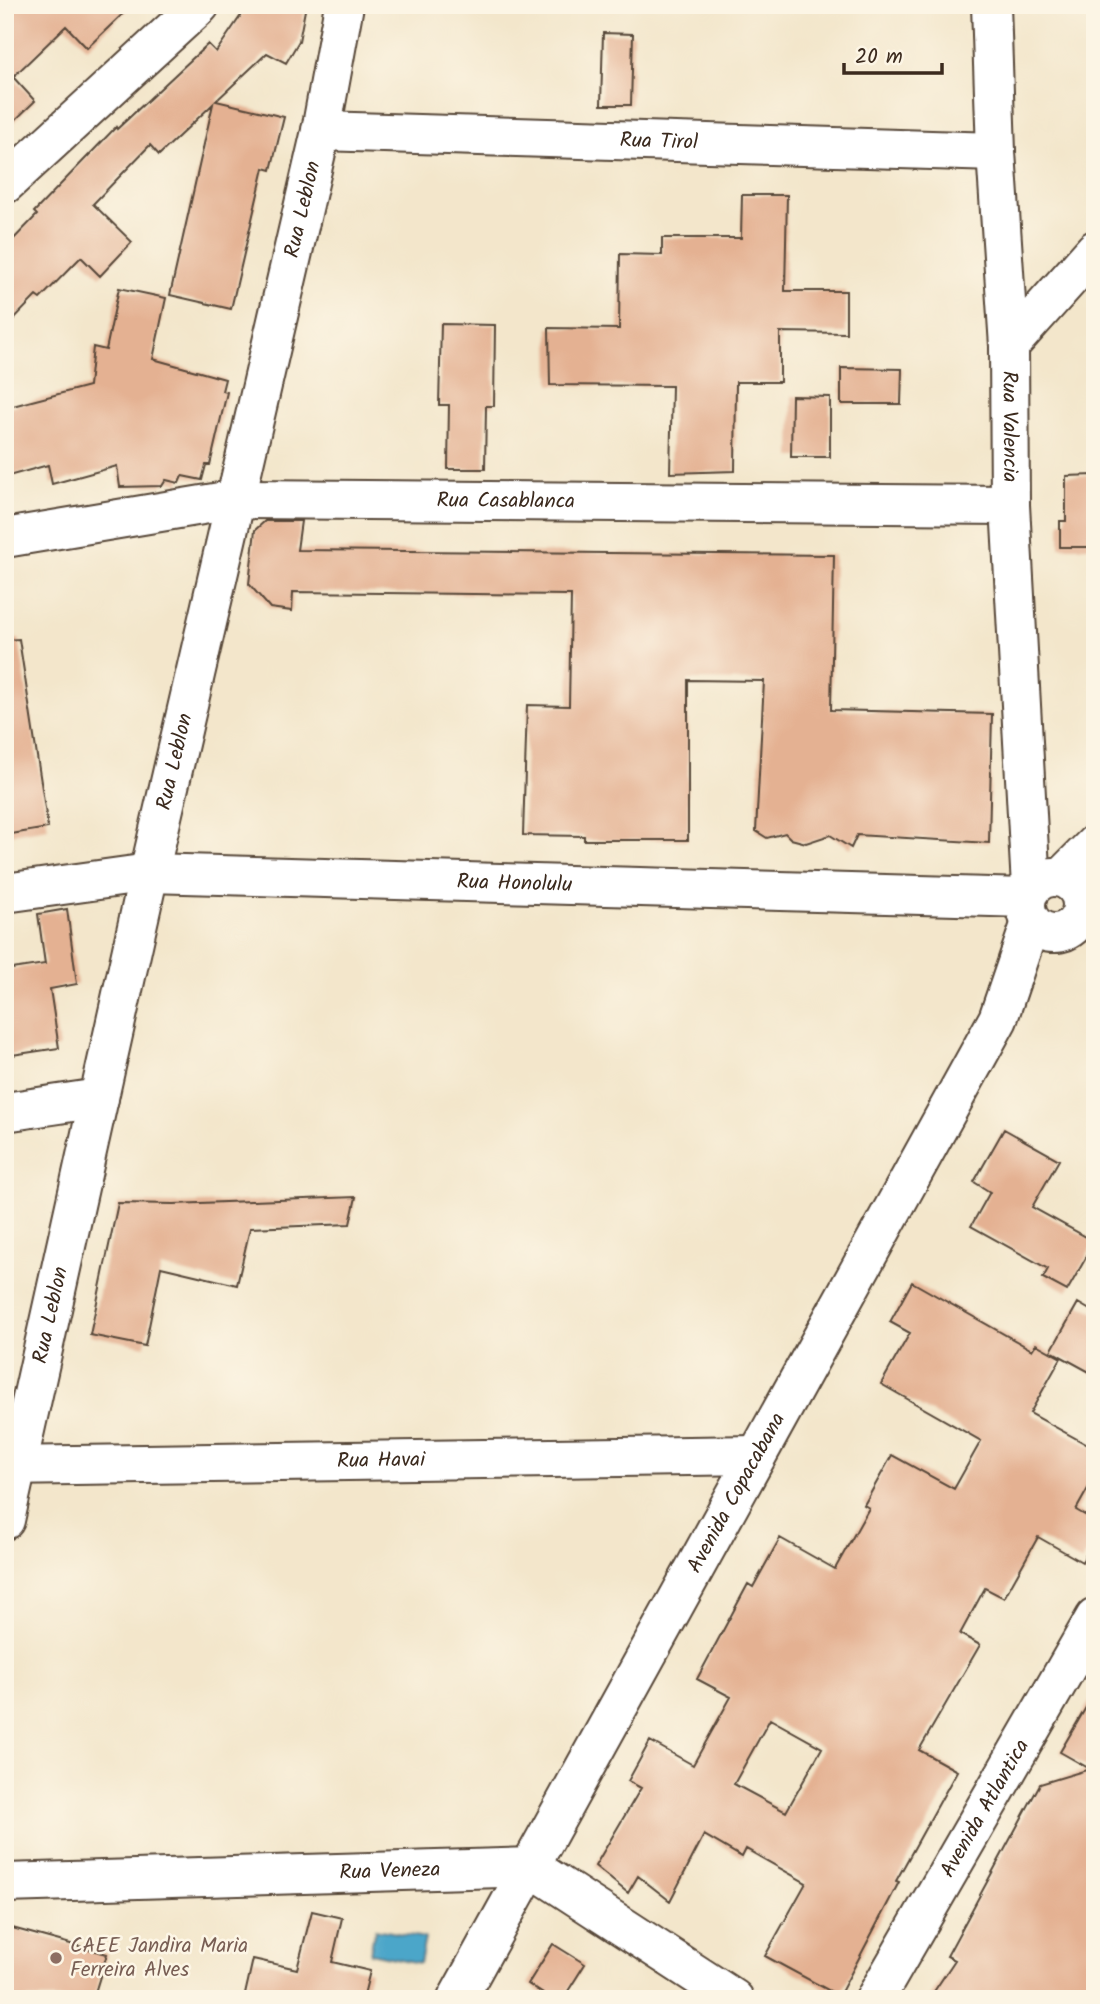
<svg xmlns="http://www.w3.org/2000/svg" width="1100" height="2004" viewBox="0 0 1100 2004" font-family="Kalam,sans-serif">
	<rect width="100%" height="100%" fill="#fcf5e5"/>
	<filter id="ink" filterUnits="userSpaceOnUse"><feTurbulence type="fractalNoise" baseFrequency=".0143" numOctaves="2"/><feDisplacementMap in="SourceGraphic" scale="14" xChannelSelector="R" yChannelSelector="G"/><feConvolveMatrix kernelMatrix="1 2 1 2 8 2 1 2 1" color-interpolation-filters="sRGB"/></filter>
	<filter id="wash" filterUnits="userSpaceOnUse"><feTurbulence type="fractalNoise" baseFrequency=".00686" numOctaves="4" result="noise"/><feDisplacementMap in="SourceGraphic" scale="28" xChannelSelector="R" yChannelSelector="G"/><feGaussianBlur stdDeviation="1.57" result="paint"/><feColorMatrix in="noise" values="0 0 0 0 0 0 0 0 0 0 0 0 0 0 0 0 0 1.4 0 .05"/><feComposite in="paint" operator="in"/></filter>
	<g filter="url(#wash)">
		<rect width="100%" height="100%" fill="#f3e6cb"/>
		<path fill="#4ba6c9" stroke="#436874" stroke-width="2" d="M 375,1929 L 425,1938 L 420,1963 L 370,1953 Z"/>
		<g id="blocks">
			<path fill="#e4b192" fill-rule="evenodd" d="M 5,5 L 132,5 L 87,48 L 66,26 L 13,77 L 35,101 L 5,130 Z
				M 254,5 L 306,5 L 299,41 L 286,63 L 267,53 L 216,101 L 284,117 L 271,170 L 264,168 L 231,309 L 170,295 L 213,104 L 159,155 L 150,145 L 93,204 L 132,242 L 100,276 L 81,257 L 40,299 L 36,296 L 5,328 L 5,248 L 37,215 L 34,212 L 116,127 L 117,129 L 208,44 L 216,52 L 244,11 Z
				M 603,33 L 633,34 L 631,105 L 601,105 Z
				M 742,195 L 787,195 L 785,291 L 846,291 L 846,333 L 780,332 L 780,382 L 736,382 L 735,471 L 670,473 L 672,386 L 550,385 L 549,328 L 619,329 L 620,254 L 662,255 L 662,238 L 741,238 Z
				M 119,288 L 166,298 L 153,359 L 225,379 L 222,391 L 227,392 L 210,465 L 206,465 L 202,480 L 182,476 L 179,483 L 166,480 L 162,486 L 120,487 L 117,466 L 52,484 L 48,465 L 5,477 L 5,408 L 89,386 L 93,347 L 106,350 Z
				M 441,324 L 495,325 L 494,406 L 486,406 L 485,469 L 448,469 L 449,405 L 439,405 Z
				M 841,368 L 902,369 L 901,404 L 841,404 Z
				M 792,396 L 830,397 L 830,457 L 791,457 Z
				M 1095,475 L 1095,547 L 1060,547 L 1060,521 L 1066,521 L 1066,476 Z
				M 265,521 L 301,521 L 297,550 L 834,555 L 831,710 L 992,714 L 989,843 L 857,835 L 851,848 L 830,835 L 806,843 L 791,839 L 785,833 L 767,838 L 756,831 L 764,681 L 688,680 L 688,840 L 584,840 L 584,836 L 523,835 L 527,705 L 569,706 L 571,595 L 293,592 L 292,611 L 270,608 L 249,584 L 255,530 Z
				M 19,639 L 48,828 L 5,835 L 5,640 Z
				M 67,909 L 77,984 L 50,989 L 59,1048 L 5,1056 L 5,970 L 45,964 L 38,914 Z
				M 1004,1129 L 1059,1160 L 1032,1207 L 1095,1242 L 1067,1291 L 1043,1278 L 1048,1269 L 971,1226 L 990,1192 L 974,1182 Z
				M 356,1197 L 350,1224 L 250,1228 L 237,1285 L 161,1267 L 145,1346 L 90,1335 L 118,1203 L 174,1204 Z
				M 912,1282 L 1032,1350 L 1036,1344 L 1061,1358 L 1030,1413 L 1095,1449 L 1095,1476 L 1076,1510 L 1095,1521 L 1095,1538 L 1082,1562 L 1038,1537 L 1004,1598 L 985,1588 L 960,1634 L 980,1645 L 919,1750 L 957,1771 L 896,1881 L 899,1882 L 839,1996 L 765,1956 L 806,1883 L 746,1849 L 742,1857 L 704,1835 L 670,1901 L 638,1876 L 628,1893 L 595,1866 L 641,1788 L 628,1781 L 650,1741 L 693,1765 L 731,1697 L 697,1679 L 748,1584 L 753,1587 L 780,1538 L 835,1569 L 869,1508 L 864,1505 L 892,1455 L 954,1489 L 981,1441 L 881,1384 L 910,1333 L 890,1322 ZM 770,1719 L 822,1748 L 786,1812 L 734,1784 Z
				M 1078,1303 L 1095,1313 L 1095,1375 L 1051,1351 Z
				M 1095,1692 L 1095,1999 L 929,1999 L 955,1960 L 947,1956 L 1040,1784 L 1090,1769 L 1060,1752 Z
				M 312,1911 L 342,1918 L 332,1962 L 370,1971 L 363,1999 L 244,1999 L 253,1959 L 297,1969 Z
				M 5,1926 L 107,1954 L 93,1999 L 5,1999 Z
				M 553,1944 L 585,1964 L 563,1999 L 551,1999 L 528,1984 Z"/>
		</g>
	</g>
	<g filter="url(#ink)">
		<use href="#blocks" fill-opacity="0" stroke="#574638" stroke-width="2"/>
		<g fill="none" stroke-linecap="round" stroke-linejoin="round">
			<defs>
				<g id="minor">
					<path id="s1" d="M 991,5 L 996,152 L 1009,346 L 1010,505 L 1031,887"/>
					<path id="s2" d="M 321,131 L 996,152"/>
					<path d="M 5,184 L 200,5"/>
					<path d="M 1009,346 L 1095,250"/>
					<path id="s3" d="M 5,538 L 238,499 L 1010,505"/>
					<circle cx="1054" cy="905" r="28"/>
					<path d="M 1062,877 L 1095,844"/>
					<path id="s4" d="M 5,893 L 149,873 L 1026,898"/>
					<path d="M 5,1112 L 99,1098"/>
					<path id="s5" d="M 5,1466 L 757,1455"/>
					<path id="s6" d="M 5,1520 L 149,873 L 321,131 L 344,5"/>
					<path id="s7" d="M 5,1883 L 531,1867 L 734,1999"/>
					<path id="s8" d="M 457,1999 L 998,1019 L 1031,922"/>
					<path id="s9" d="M 875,1999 L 1095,1618"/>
				</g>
			</defs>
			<use href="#minor" stroke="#574638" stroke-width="42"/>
			<use href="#minor" stroke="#fff" stroke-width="38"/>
		</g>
	</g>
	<circle fill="#8d6e63" stroke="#fcf5e5" stroke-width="2.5" cx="56" cy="1958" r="7"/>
	<g text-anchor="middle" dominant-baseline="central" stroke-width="5" stroke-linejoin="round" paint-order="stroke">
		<g font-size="21" fill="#3b2a1e" stroke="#fcf5e5">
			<text stroke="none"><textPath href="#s2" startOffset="338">Rua Tirol</textPath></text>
			<text stroke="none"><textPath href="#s6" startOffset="1344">Rua Leblon</textPath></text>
			<text stroke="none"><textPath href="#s1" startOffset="422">Rua Valencia</textPath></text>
			<text stroke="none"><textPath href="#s3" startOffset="504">Rua Casablanca</textPath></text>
			<text stroke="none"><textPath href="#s6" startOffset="777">Rua Leblon</textPath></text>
			<text stroke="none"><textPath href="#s4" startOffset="511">Rua Honolulu</textPath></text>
			<text stroke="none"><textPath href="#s6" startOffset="210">Rua Leblon</textPath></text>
			<text stroke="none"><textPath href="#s5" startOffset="376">Rua Havai</textPath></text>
			<text stroke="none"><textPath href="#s8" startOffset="578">Avenida Copacabana</textPath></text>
			<text stroke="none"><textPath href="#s9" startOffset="220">Avenida Atlantica</textPath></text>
			<text stroke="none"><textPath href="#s7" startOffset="385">Rua Veneza</textPath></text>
		</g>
		<g font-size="21" fill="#785e54" stroke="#fcf5e5" text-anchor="start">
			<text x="70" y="1946">CAEE Jandira Maria<tspan x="70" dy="24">Ferreira Alves</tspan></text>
		</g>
	</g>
	<rect width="1100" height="2004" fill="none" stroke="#fcf5e5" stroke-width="28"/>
	<path d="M844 63v10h98v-10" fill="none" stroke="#3b2a1e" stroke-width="3.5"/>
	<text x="855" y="63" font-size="21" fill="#3b2a1e" stroke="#fcf5e5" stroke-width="5" paint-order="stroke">20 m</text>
</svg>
